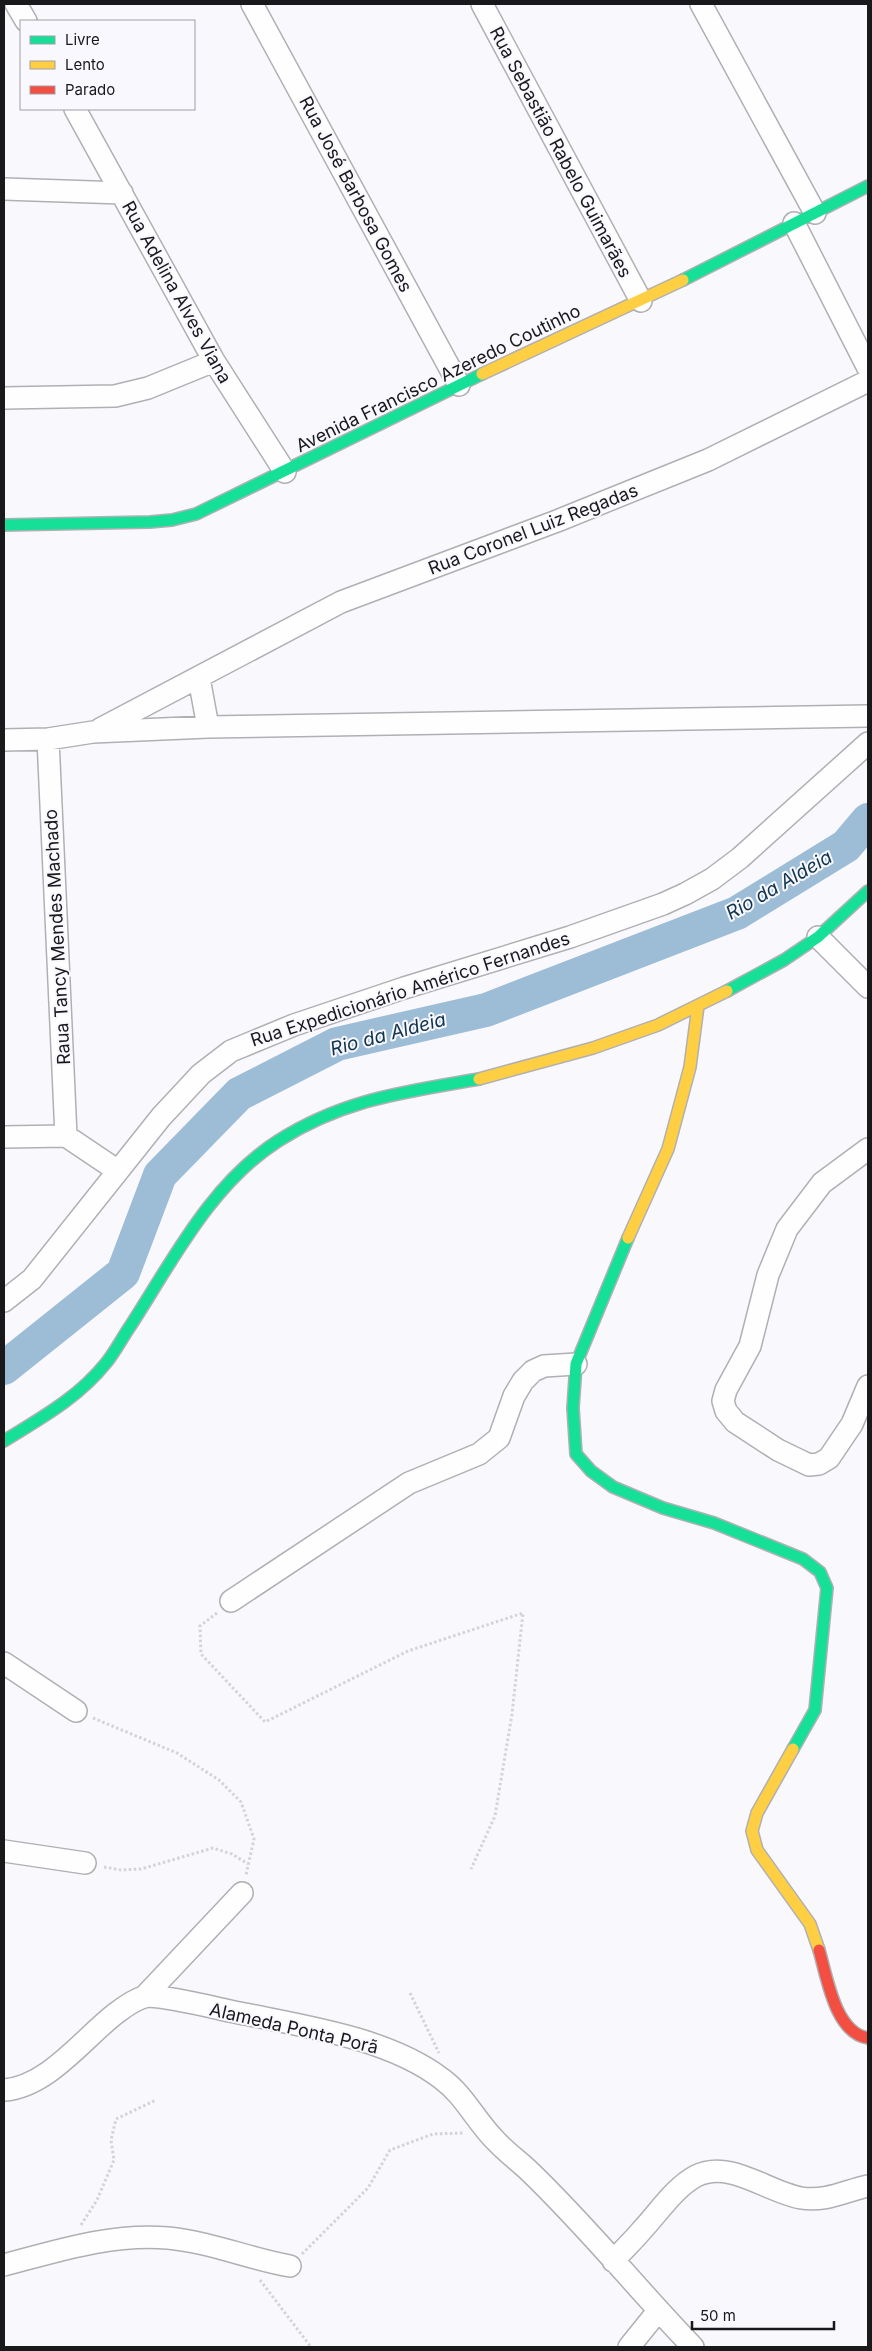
<svg xmlns="http://www.w3.org/2000/svg" width="872" height="2351" viewBox="0 0 872 2351" font-family="Inter,sans-serif">
	<rect width="100%" height="100%" fill="#f9f9fd"/>
	<g fill="none" stroke-linecap="round" stroke-linejoin="round">
		<path stroke="#9dbdd7" stroke-width="34" d="M 4,1368 L 123,1273 L 160,1175 L 239,1094 L 337,1044 L 486,1010 L 737,913 L 846,846 L 868,820"/>
		<defs>
			<path id="street" d="M 16,4 L 26,21
				M 252,4 L 459,385
				M 482,4 L 641,301
				M 701,4 L 815,213
				M 75,109 L 214,361 L 285,472
				M 4,189 L 122,193
				M 794,223 L 868,368
				M 4,398 L 115,396 L 148,388 L 214,361
				M 199,678 L 208,727
				M 100,729 L 341,602 L 557,521 L 708,460 L 868,381
				M 48,739 L 66,1136
				M 4,740 L 48,739 L 93,732 L 208,727 L 868,716
				M 818,937 L 868,987
				M 4,1137 L 66,1136 L 118,1171
				M 868,1149 L 822,1183 L 787,1229 L 768,1275 L 750,1346 L 726,1390 L 723,1401 L 726,1411 L 735,1422 L 778,1450 L 809,1465 L 819,1464 L 829,1458 L 852,1424 L 868,1386
				M 4,1301 L 32,1279 L 161,1117 L 201,1074 L 231,1051 L 294,1025 L 404,988 L 570,937 L 663,904 L 685,894 L 712,879 L 740,858 L 868,743
				M 231,1601 L 409,1483 L 479,1454 L 499,1438 L 514,1396 L 523,1381 L 533,1371 L 544,1366 L 576,1364
				M 4,1663 L 76,1711
				M 4,1851 L 85,1863
				M 145,1996 L 242,1893
				M 4,2090 C 47,2087 82,2040 115,2014 C 123,2008 133,2000 144,1997 C 158,1993 226,2011 245,2014 C 308,2027 390,2039 442,2079 C 464,2095 476,2121 495,2140 C 505,2151 516,2159 527,2169 C 586,2225 637,2289 693,2347
				M 613,2261 C 623,2250 633,2241 642,2230 C 659,2212 674,2188 696,2176 C 730,2159 767,2192 801,2198 C 826,2202 845,2191 868,2186
				M 4,2265 C 57,2251 112,2233 168,2238 C 210,2242 250,2259 290,2266
				M 629,2347 L 658,2311"/>
			<path id="fast" d="M 683,280 L 868,186
				M 4,525 L 150,522 L 172,520 L 196,514 L 482,374
				M 727,991 L 784,960 L 818,937 L 868,891
				M 628,1238 L 576,1364 L 573,1408 L 576,1454 L 591,1471 L 613,1487 L 663,1508 L 714,1523 L 803,1559 L 820,1572 L 827,1588 L 815,1710 L 793,1749
				M 4,1441 C 41,1418 78,1398 106,1363 C 115,1352 122,1338 131,1325 C 173,1260 211,1184 278,1141 C 344,1099 405,1092 479,1079"/>
			<path id="slow" d="M 482,374 L 683,280
				M 479,1079 L 593,1048 L 658,1025 L 727,991
				M 628,1238 L 668,1149 L 690,1067 L 698,1006
				M 793,1749 L 757,1813 L 752,1831 L 757,1850 L 810,1924 L 819,1950"/>
			<path id="jam" d="M 819,1950 C 827,1977 835,2033 868,2038"/>
		</defs>
		<use href="#street" stroke="#b0b0b4" stroke-width="24"/>
		<use href="#fast" stroke="#b0b0b4" stroke-width="14"/>
		<use href="#slow" stroke="#b0b0b4" stroke-width="14"/>
		<use href="#jam" stroke="#b0b0b4" stroke-width="14"/>
		<path stroke="#d4d4d4" stroke-width="3" stroke-dasharray="2.5 2.5" stroke-linecap="butt" d="M 217,1613 L 200,1626 L 201,1654 L 265,1722 L 408,1651 L 523,1613 L 512,1714 L 495,1816 L 471,1869
			M 93,1718 L 177,1753 L 219,1780 L 241,1802 L 254,1839 L 246,1875
			M 104,1867 L 121,1870 L 141,1869 L 213,1848 L 232,1854 L 248,1864
			M 410,1993 L 439,2053
			M 81,2225 L 97,2200 L 114,2160 L 111,2140 L 116,2119 L 156,2100
			M 302,2254 L 368,2188 L 390,2150 L 433,2134 L 464,2133
			M 260,2280 L 311,2347"/>
		<use href="#street" stroke="#fefeff" stroke-width="21"/>
		<use href="#fast" stroke="#16e098" stroke-width="11"/>
		<use href="#slow" stroke="#ffcf43" stroke-width="11"/>
		<use href="#jam" stroke="#f24e42" stroke-width="11"/>
	</g>
	<g text-anchor="middle" dominant-baseline="central" stroke-width="4" stroke-linejoin="round" paint-order="stroke">
		<g font-size="18" fill="#19191c" stroke="#f8f8fe">
			<text transform="translate(561 152) rotate(62)">Rua Sebastião Rabelo Guimarães</text>
			<text transform="translate(356 194) rotate(62)">Rua José Barbosa Gomes</text>
			<text transform="translate(177 292) rotate(61)">Rua Adelina Alves Viana</text>
			<text transform="translate(438 378) rotate(-26)">Avenida Francisco Azeredo Coutinho</text>
			<text transform="translate(533 529) rotate(-21)">Rua Coronel Luiz Regadas</text>
			<text transform="translate(57 937) rotate(-93)">Raua Tancy Mendes Machado</text>
			<text transform="translate(410 989) rotate(-18)">Rua Expedicionário Américo Fernandes</text>
			<text transform="translate(294 2028) rotate(13)">Alameda Ponta Porã</text>
		</g>
		<g font-size="19" font-style="italic" fill="#10344d" stroke="#f8f8fe">
			<text transform="translate(779 885) rotate(-30)">Rio da Aldeia</text>
			<text transform="translate(388 1034) rotate(-15)">Rio da Aldeia</text>
		</g>
	</g>
	<rect width="872" height="2351" fill="none" stroke="#19191c" stroke-width="10"/>
	<rect x="20" y="20" width="175" height="90" fill="#f8f8fe" stroke="#9f9fa4"/>
	<rect x="30" y="36" width="25" height="8" fill="#16e098" stroke="#9f9fa4"/>
	<text x="65" y="45" font-size="15" fill="#19191c">Livre</text>
	<rect x="30" y="61" width="25" height="8" fill="#ffcf43" stroke="#9f9fa4"/>
	<text x="65" y="70" font-size="15" fill="#19191c">Lento</text>
	<rect x="30" y="86" width="25" height="8" fill="#f24e42" stroke="#9f9fa4"/>
	<text x="65" y="95" font-size="15" fill="#19191c">Parado</text>
	<path d="M692 2321v8h142v-8" fill="none" stroke="#19191c" stroke-width="2.5"/>
	<text x="700" y="2321" font-size="15" fill="#19191c" stroke="#f8f8fe" stroke-width="4" paint-order="stroke">50 m</text>
</svg>
